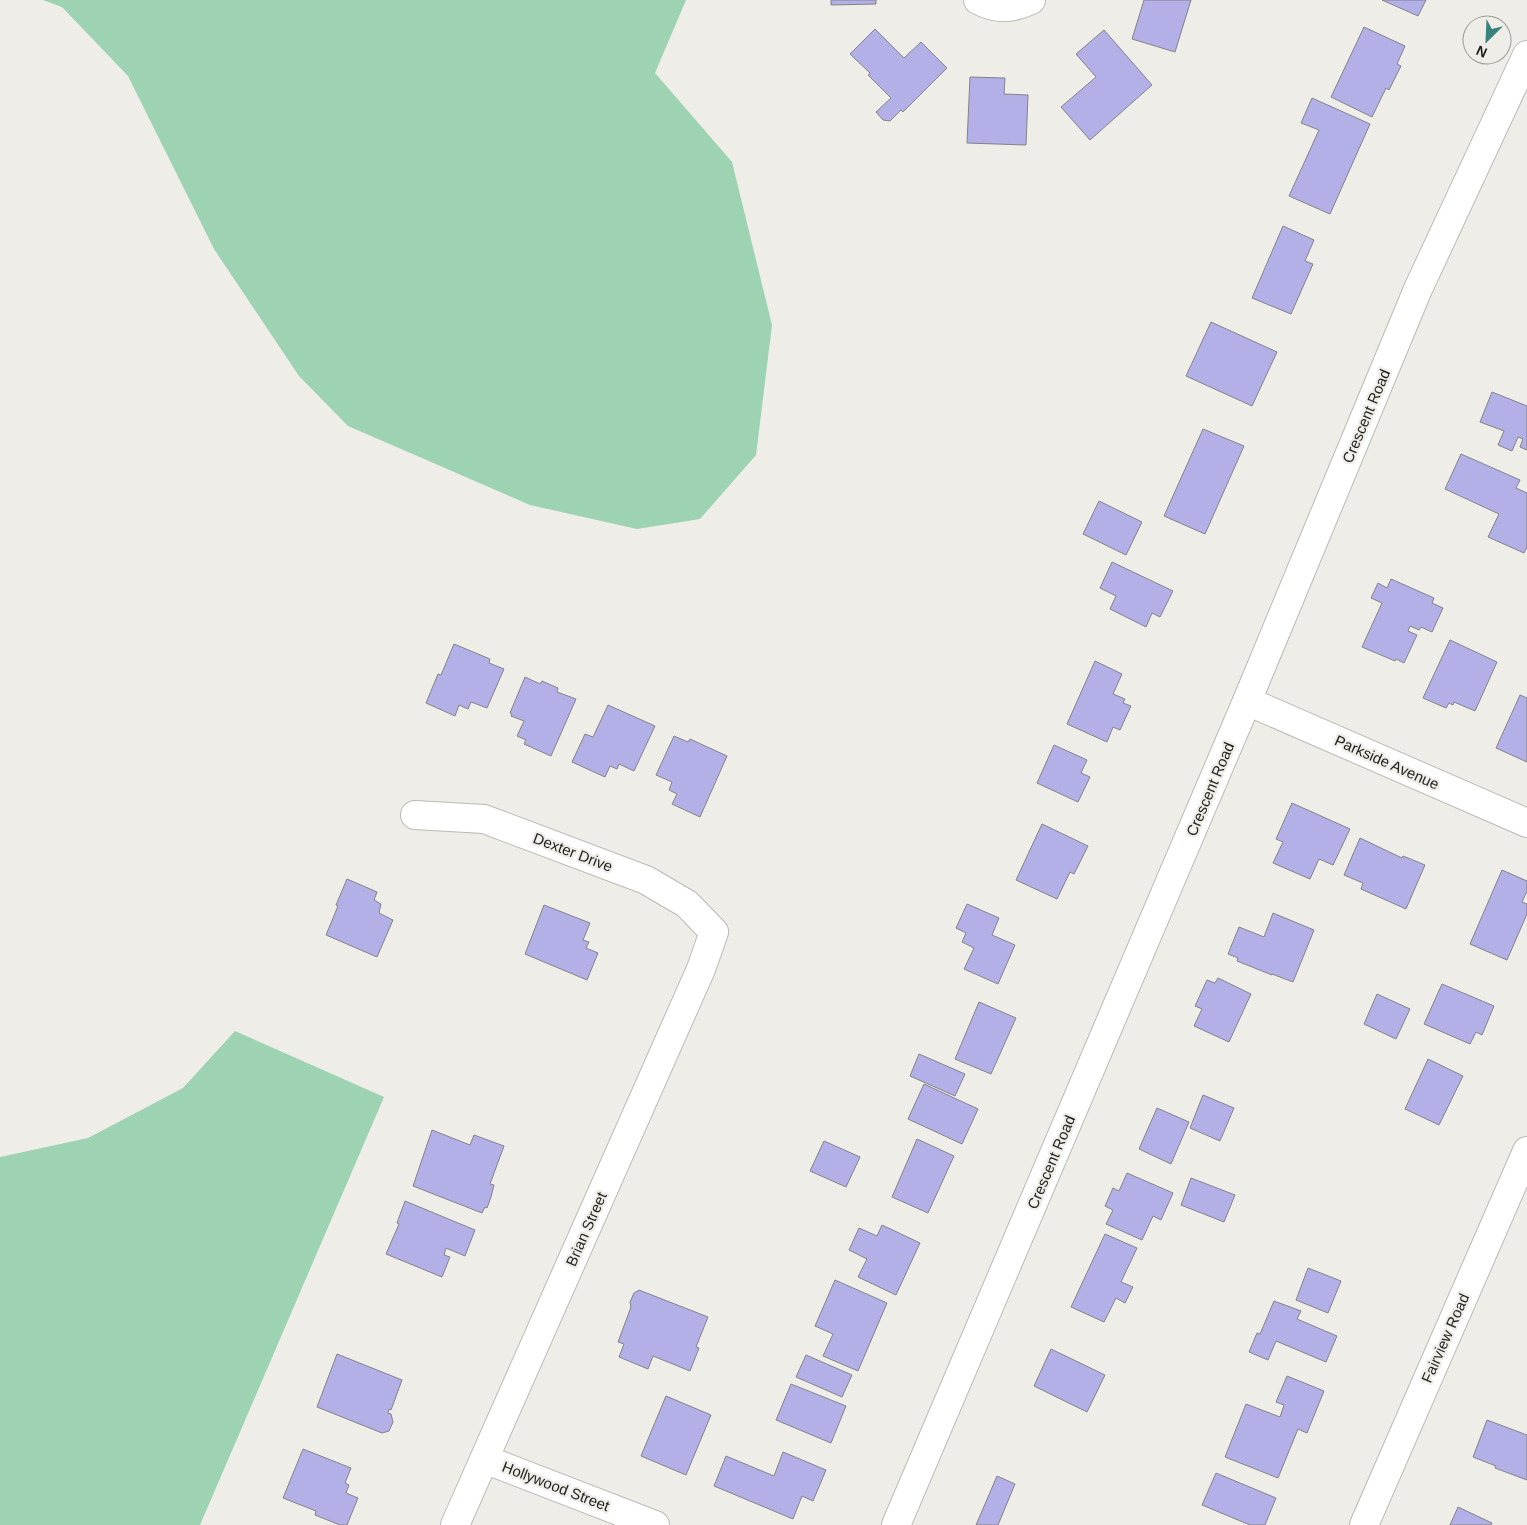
<svg xmlns="http://www.w3.org/2000/svg" width="1527" height="1525" viewBox="0 0 1527 1525" font-family="Arial,sans-serif">
	<rect width="100%" height="100%" fill="#eeede7"/>
	<path fill="#9dd2b2" d="M 43,0 L 686,0 L 655,73 L 732,162 L 772,325 L 756,455 L 700,519 L 637,529 L 530,505 L 348,426 L 299,376 L 214,249 L 128,76 L 62,7 Z
		M 235,1031 L 384,1097 L 200,1525 L 0,1525 L 0,1157 L 88,1138 L 183,1088 Z"/>
	<path fill="#b3afe7" stroke="#838388" d="M 831,0 L 876,0 L 876,4 L 831,5 Z
		M 1144,0 L 1191,0 L 1175,52 L 1132,39 Z
		M 1382,0 L 1426,0 L 1418,16 Z
		M 1364,27 L 1405,46 L 1397,64 L 1401,66 L 1389,90 L 1386,88 L 1372,117 L 1331,97 Z
		M 875,29 L 904,58 L 921,42 L 947,68 L 903,112 L 901,110 L 890,121 L 883,120 L 876,112 L 891,98 L 868,75 L 870,73 L 850,54 Z
		M 1104,30 L 1152,85 L 1090,140 L 1061,107 L 1096,77 L 1076,54 Z
		M 970,77 L 1005,78 L 1004,94 L 1028,95 L 1026,145 L 967,143 Z
		M 1312,98 L 1370,124 L 1330,214 L 1289,196 L 1319,130 L 1301,123 Z
		M 1283,226 L 1314,240 L 1305,261 L 1313,264 L 1291,314 L 1252,298 Z
		M 1211,322 L 1277,352 L 1252,406 L 1186,376 Z
		M 1492,392 L 1527,406 L 1527,450 L 1520,447 L 1523,439 L 1518,437 L 1512,451 L 1498,445 L 1504,431 L 1480,422 Z
		M 1203,429 L 1244,446 L 1205,534 L 1164,516 Z
		M 1461,454 L 1520,480 L 1516,488 L 1527,493 L 1527,547 L 1524,553 L 1488,537 L 1499,514 L 1445,489 Z
		M 1099,501 L 1142,522 L 1126,555 L 1083,534 Z
		M 1112,562 L 1173,591 L 1160,617 L 1152,613 L 1146,627 L 1110,609 L 1116,596 L 1100,588 Z
		M 1391,579 L 1434,598 L 1432,603 L 1443,608 L 1432,632 L 1421,627 L 1419,630 L 1410,626 L 1408,631 L 1417,635 L 1404,663 L 1396,659 L 1395,661 L 1362,647 L 1382,603 L 1371,598 L 1378,583 L 1387,588 Z
		M 1450,640 L 1497,662 L 1475,711 L 1454,702 L 1453,705 L 1449,703 L 1446,708 L 1423,698 Z
		M 454,644 L 490,659 L 489,663 L 504,669 L 487,708 L 471,702 L 468,709 L 459,705 L 455,716 L 426,703 L 438,674 L 441,675 Z
		M 1095,661 L 1122,674 L 1113,694 L 1125,699 L 1123,703 L 1131,706 L 1120,730 L 1113,727 L 1107,742 L 1067,724 Z
		M 525,677 L 540,684 L 542,681 L 558,688 L 557,692 L 576,699 L 551,756 L 524,744 L 526,740 L 517,736 L 524,721 L 511,716 L 512,714 L 510,713 Z
		M 1520,695 L 1527,698 L 1527,762 L 1496,748 Z
		M 608,705 L 655,726 L 634,771 L 619,764 L 617,769 L 610,766 L 605,777 L 572,762 L 585,734 L 593,737 Z
		M 674,736 L 688,742 L 690,739 L 727,756 L 700,817 L 672,804 L 677,794 L 669,790 L 672,782 L 656,775 Z
		M 1054,745 L 1087,760 L 1081,773 L 1090,777 L 1078,802 L 1037,783 Z
		M 1292,803 L 1350,829 L 1333,865 L 1319,859 L 1310,879 L 1273,863 L 1283,842 L 1276,839 Z
		M 1042,824 L 1088,846 L 1074,874 L 1070,872 L 1057,899 L 1016,880 Z
		M 1360,838 L 1402,858 L 1403,856 L 1425,865 L 1406,909 L 1361,889 L 1363,883 L 1344,875 Z
		M 1502,870 L 1527,881 L 1527,891 L 1522,902 L 1527,904 L 1527,914 L 1507,960 L 1470,944 Z
		M 347,879 L 377,892 L 374,900 L 381,904 L 379,913 L 393,920 L 377,957 L 326,935 L 338,906 L 336,905 Z
		M 967,904 L 999,918 L 992,935 L 1015,945 L 998,984 L 964,969 L 974,948 L 962,942 L 966,933 L 956,928 Z
		M 544,905 L 590,923 L 583,940 L 589,942 L 586,948 L 598,953 L 587,980 L 525,954 Z
		M 1273,913 L 1314,930 L 1293,982 L 1272,974 L 1272,975 L 1237,961 L 1238,958 L 1228,954 L 1239,927 L 1264,937 Z
		M 1218,978 L 1251,994 L 1229,1042 L 1194,1026 L 1202,1009 L 1195,1006 L 1207,980 L 1215,983 Z
		M 1442,984 L 1494,1006 L 1482,1035 L 1476,1032 L 1470,1044 L 1424,1024 Z
		M 1377,994 L 1410,1009 L 1396,1039 L 1364,1024 Z
		M 979,1002 L 1016,1018 L 991,1074 L 955,1059 Z
		M 919,1054 L 965,1074 L 955,1096 L 910,1076 Z
		M 1428,1059 L 1463,1076 L 1439,1125 L 1405,1109 Z
		M 924,1084 L 978,1109 L 962,1144 L 908,1119 Z
		M 1203,1095 L 1234,1108 L 1220,1141 L 1190,1128 Z
		M 1157,1108 L 1189,1122 L 1171,1164 L 1139,1149 Z
		M 432,1130 L 470,1145 L 474,1135 L 504,1146 L 490,1184 L 494,1185 L 491,1197 L 487,1208 L 485,1207 L 482,1213 L 413,1186 Z
		M 917,1139 L 954,1156 L 928,1213 L 892,1197 Z
		M 824,1141 L 860,1157 L 846,1187 L 810,1171 Z
		M 1127,1173 L 1173,1193 L 1161,1220 L 1153,1216 L 1142,1240 L 1106,1224 L 1113,1210 L 1105,1206 L 1113,1188 L 1119,1191 Z
		M 1191,1178 L 1235,1195 L 1224,1222 L 1181,1205 Z
		M 405,1201 L 475,1230 L 465,1256 L 446,1248 L 444,1255 L 450,1257 L 442,1277 L 386,1254 L 399,1224 L 397,1223 Z
		M 882,1225 L 920,1243 L 896,1295 L 858,1277 L 867,1259 L 849,1250 L 859,1228 L 877,1236 Z
		M 1105,1234 L 1137,1248 L 1121,1282 L 1133,1287 L 1125,1303 L 1116,1298 L 1104,1322 L 1071,1307 Z
		M 1308,1268 L 1341,1281 L 1328,1313 L 1296,1300 Z
		M 835,1280 L 887,1303 L 858,1371 L 823,1356 L 833,1334 L 815,1326 Z
		M 639,1290 L 708,1317 L 696,1347 L 699,1348 L 690,1371 L 653,1356 L 648,1369 L 619,1357 L 624,1344 L 618,1342 L 631,1307 L 630,1302 L 634,1293 Z
		M 1274,1301 L 1301,1311 L 1297,1319 L 1337,1336 L 1326,1362 L 1276,1341 L 1268,1360 L 1249,1352 L 1257,1333 L 1260,1334 Z
		M 1051,1349 L 1105,1375 L 1087,1412 L 1034,1386 Z
		M 337,1354 L 402,1380 L 391,1410 L 389,1409 L 388,1413 L 391,1414 L 393,1422 L 389,1431 L 382,1433 L 317,1407 Z
		M 806,1355 L 852,1375 L 842,1397 L 796,1377 Z
		M 1287,1376 L 1324,1391 L 1307,1433 L 1298,1429 L 1278,1478 L 1225,1457 L 1246,1404 L 1280,1417 L 1284,1405 L 1276,1402 Z
		M 791,1384 L 846,1406 L 831,1443 L 776,1420 Z
		M 666,1396 L 711,1415 L 686,1475 L 641,1456 Z
		M 1487,1420 L 1527,1435 L 1527,1480 L 1495,1468 L 1496,1466 L 1473,1457 Z
		M 303,1449 L 351,1468 L 345,1483 L 349,1485 L 346,1493 L 358,1498 L 347,1525 L 340,1525 L 315,1515 L 316,1511 L 283,1498 Z
		M 783,1452 L 826,1470 L 813,1501 L 802,1496 L 793,1519 L 714,1486 L 726,1456 L 774,1476 Z
		M 1216,1473 L 1276,1498 L 1265,1525 L 1250,1525 L 1202,1505 Z
		M 997,1476 L 1015,1484 L 998,1525 L 976,1525 Z
		M 1458,1507 L 1492,1523 L 1491,1525 L 1450,1525 Z"/>
	<g fill="none" stroke-linecap="round" stroke-linejoin="round">
		<defs>
			<path id="minor" d="M 978,0 C 997,10 1012,9 1031,0
				M 1247,701 L 1527,823
				M 415,815 L 484,819 L 646,880 L 687,904 L 714,932 L 701,969 L 455,1525
				M 484,1459 L 655,1525
				M 1364,1525 L 1527,1151"/>
			<path id="tertiary" d="M 896,1525 L 1247,701 L 1418,289 L 1527,55"/>
		</defs>
		<use href="#minor" stroke="#bbbab4" stroke-width="30"/>
		<use href="#tertiary" stroke="#bbbab4" stroke-width="30"/>
		<use href="#minor" stroke="#fff" stroke-width="28"/>
		<use href="#tertiary" stroke="#fff" stroke-width="28"/>
	</g>
	<g text-anchor="middle" dominant-baseline="central" stroke-width="4.5" stroke-linejoin="round" paint-order="stroke">
		<g font-size="15" fill="#201f1d" stroke="#eeede7">
			<text transform="translate(1366 416) rotate(-67)">Crescent Road</text>
			<text transform="translate(1387 762) rotate(24)">Parkside Avenue</text>
			<text transform="translate(1210 789) rotate(-67)">Crescent Road</text>
			<text transform="translate(573 852) rotate(21)">Dexter Drive</text>
			<text transform="translate(1051 1162) rotate(-67)">Crescent Road</text>
			<text transform="translate(586 1229) rotate(-66)">Brian Street</text>
			<text transform="translate(1445 1338) rotate(-66)">Fairview Road</text>
			<text transform="translate(556 1486) rotate(21)">Hollywood Street</text>
		</g>
	</g>
	<g transform="translate(1487 40) rotate(204)"><circle r="24" fill="#eeede7" stroke="#9c9b96"/>
	<path d="M0-4L9 19L0 12L-9 19Z" fill="#3a827e"/>
	<text y="-8" font-size="14" font-weight="bold" text-anchor="middle" fill="#201f1d">N</text>
	</g>
</svg>
